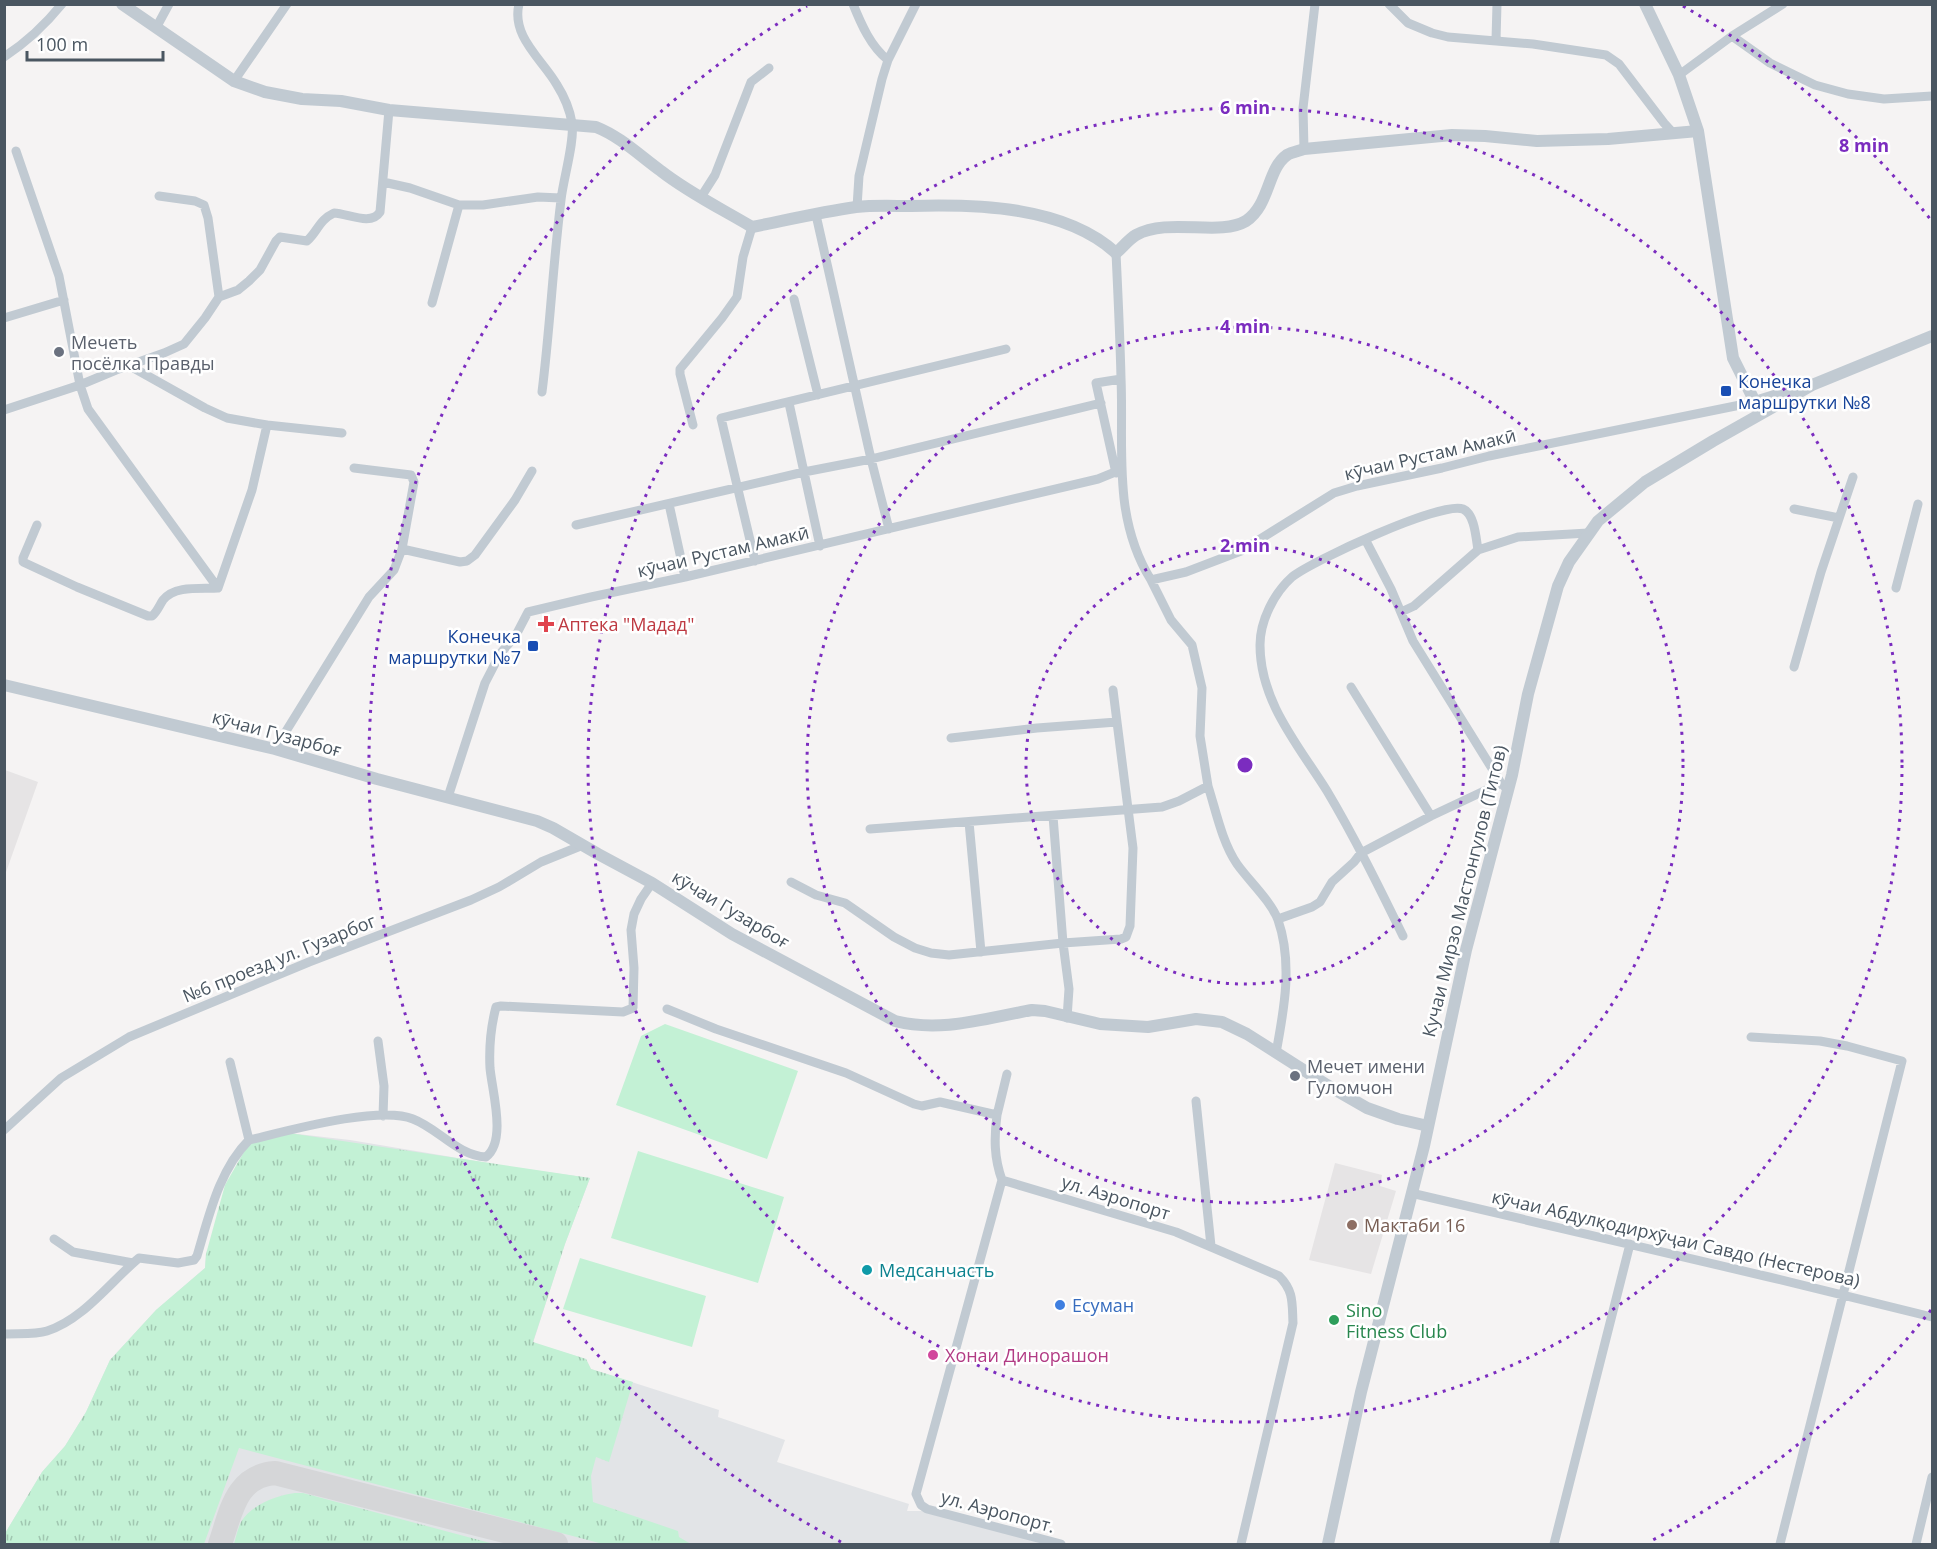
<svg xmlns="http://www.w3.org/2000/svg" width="1937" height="1549" viewBox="0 0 1937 1549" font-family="'Open Sans',sans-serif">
	<defs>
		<pattern id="grass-tufts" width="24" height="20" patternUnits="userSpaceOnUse" patternTransform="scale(1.5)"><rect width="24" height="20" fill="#c3f1d5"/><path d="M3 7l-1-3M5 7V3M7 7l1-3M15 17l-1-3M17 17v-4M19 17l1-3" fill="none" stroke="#a0c6b0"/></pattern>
	</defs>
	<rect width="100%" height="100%" fill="#f5f3f3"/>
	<path fill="#e6e4e5" d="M 5,770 L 38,782 L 5,875 Z
		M 1335,1163 L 1382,1175 L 1380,1186 L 1396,1191 L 1371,1274 L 1309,1260 Z"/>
	<path fill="#e2e4e7" d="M 289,1133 L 350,1140 L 511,1167 L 590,1178 L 565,1244 L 533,1343 L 586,1359 L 591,1369 L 719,1410 L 718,1417 L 785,1440 L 777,1462 L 909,1504 L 907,1511 L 922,1511 L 1047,1544 L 5,1544 L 4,1535 L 42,1472 L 65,1446 L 86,1412 L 110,1360 L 156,1310 L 205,1268 L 206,1254 Z"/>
	<path fill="url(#grass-tufts)" d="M 289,1133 L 590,1178 L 565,1244 L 533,1342 L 586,1359 L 591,1369 L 633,1382 L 609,1462 L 596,1457 L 591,1476 L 593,1502 L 678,1531 L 679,1537 L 691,1544 L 603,1544 L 239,1448 L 204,1544 L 5,1544 L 4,1535 L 42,1472 L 65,1446 L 86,1412 L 110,1360 L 156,1310 L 205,1268 L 206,1254 L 225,1185 L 249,1143 Z
		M 295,1493 L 303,1493 L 494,1544 L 234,1544 C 236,1537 238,1528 241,1522 C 251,1505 277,1495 295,1493 Z"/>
	<path fill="#c3f1d5" d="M 665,1024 L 798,1071 L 767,1159 L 616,1105 L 641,1036 Z
		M 638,1151 L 784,1197 L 758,1283 L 611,1238 Z
		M 580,1258 L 706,1296 L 692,1347 L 563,1309 Z"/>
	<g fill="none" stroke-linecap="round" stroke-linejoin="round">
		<path stroke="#d5d6d8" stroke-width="24" d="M 220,1544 C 231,1513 235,1476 275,1473 L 556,1544"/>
		<path stroke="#c1cad2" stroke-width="9" d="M 519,4 C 511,37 543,60 557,85 C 564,96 570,111 572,123 C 575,141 563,180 561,200 C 553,264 550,328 542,392
			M 853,4 C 861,24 871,47 888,60
			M 1389,4 L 1408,23 L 1432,33 L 1448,37 L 1533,44 L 1606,55 L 1619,64 L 1664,123 L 1674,134
			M 1783,4 L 1732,36 L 1770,63 L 1815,85 L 1848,94 L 1884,99 L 1932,96
			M 156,28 L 169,4
			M 1496,40 L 1497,4
			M 4,57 C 27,42 45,25 62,4
			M 1679,75 L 1732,36
			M 234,81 L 287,4
			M 1304,149 L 1303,108 L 1315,4
			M 16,151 L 59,276 L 80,385 L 88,409 L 218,588
			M 383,182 L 410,188 L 459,205 L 483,205 L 538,197 L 561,198
			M 159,196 L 195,201 L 204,205 L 208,218 L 219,297
			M 701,197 L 715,175 L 751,82 L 769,68
			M 857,207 L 859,176 L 882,79 L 888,60 L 916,4
			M 816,215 L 871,459 L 889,529
			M 1116,253 C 1118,295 1120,336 1121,378 C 1124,449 1112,517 1151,580 L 1186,572 L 1241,551 L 1334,493 L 1357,486 L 1442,468 L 1489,456 L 1755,402
			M 794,299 L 818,395
			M 432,303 L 459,205
			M 4,318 L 64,300
			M 130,366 L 205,408 L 227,418 L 267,425 L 252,490 L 218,588
			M 789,403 L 820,546
			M 4,410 L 80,385 L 116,370 L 164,353 L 184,344 L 205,318 L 219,297 L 238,290 L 249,281 L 260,270 L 276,241 L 280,237 L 307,241 C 318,231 319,220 334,213 C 349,214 371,226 380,212 L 389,110
			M 267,425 L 342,433
			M 693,425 L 680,374 L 680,369 L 722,318 L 737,297 L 743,257 L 752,227
			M 1116,473 L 1096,383 L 1121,379
			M 669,504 L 685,577
			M 1794,509 L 1839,518
			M 37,525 L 23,558 L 23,562 L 77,587 L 148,616 L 152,616 C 157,612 159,606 163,600 C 175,585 201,589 218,588
			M 576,525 L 804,472 L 871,459 L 1101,403
			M 1365,539 L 1391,589 L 1413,641 L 1501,783 L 1507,789
			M 402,549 L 460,562 L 467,561 L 475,555 L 515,500 L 532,471
			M 755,561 L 721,418 L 1006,349
			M 1896,588 L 1918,504
			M 1401,612 L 1414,606 L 1478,550
			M 1794,667 L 1821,572 L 1853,477
			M 1351,687 L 1431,816
			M 1113,690 L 1117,722
			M 275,749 L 369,597 L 394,570 L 402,549 L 414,482 L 411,475 L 354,468
			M 1208,786 C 1216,811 1222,842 1237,864 C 1249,881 1271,901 1278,920 C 1293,963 1284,1010 1276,1053
			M 448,797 L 485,683 L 500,654 L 516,635 L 528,612 L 591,597 L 685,577 L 1098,479 L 1120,470
			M 1053,816 L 1063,943 L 1069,989 L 1067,1018
			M 969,822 L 981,952
			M 870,829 L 1162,807 L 1179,801 L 1208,786 L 1200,736 L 1202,688 L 1192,645 L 1171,620 L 1151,580
			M 791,882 L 816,895 L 845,903 L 894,937 L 915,948 L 931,953 L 949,955 L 1063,943 L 1121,939 L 1126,937 L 1130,926 L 1133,848 L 1117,722 L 1037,728 L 951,738
			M 1278,919 L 1312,907 L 1320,902 L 1332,882 L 1354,862 L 1361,853 L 1431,816 L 1501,783
			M 1403,936 C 1379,887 1355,838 1327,791 C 1299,746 1260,702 1260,645 C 1260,621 1274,593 1292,577 C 1312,561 1441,501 1463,509 C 1475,514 1476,539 1478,550 L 1518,537 L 1588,533
			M 667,1009 L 716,1029 L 846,1073 L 914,1104 L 922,1106 L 940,1102 L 997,1115 C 994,1138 994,1158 1002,1180
			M 1751,1037 L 1820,1041 L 1847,1046 L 1902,1061 L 1780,1544
			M 378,1041 L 384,1086 L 383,1116
			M 230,1062 L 249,1140
			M 1196,1101 L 1211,1246
			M 997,1115 L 1007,1074
			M 4,1130 L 61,1078 L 129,1037 L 309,962 L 471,900 L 499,887 L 541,862 L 583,845
			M 1002,1180 L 1176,1232 L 1279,1276 C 1294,1291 1292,1303 1293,1323 L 1241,1544
			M 1002,1180 L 916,1494 L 921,1505 L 927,1509 L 1061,1544
			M 1411,1193 L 1769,1277 L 1932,1317
			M 54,1239 L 73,1252 L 133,1263
			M 4,1334 C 18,1333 34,1335 47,1331 C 83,1320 111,1281 139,1258 L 178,1263 L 194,1260 L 197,1256 C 209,1216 219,1170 249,1140 C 287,1131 379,1105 413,1119 C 439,1129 457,1155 486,1157 C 507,1141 492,1091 490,1068 C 489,1049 491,1026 496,1007 L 501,1006 L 623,1012 L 633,1008 L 634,968 L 631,930 L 634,914 L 641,899 L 652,883
			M 1554,1544 L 1630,1244
			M 1916,1544 L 1932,1477"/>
		<path stroke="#c1cad2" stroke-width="12" d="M 122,4 L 234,81 L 265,92 L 302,99 L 341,101 L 389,110 L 596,127 C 621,137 639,155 661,171 C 689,193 722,209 752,227 C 787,220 821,212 856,207 C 874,205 893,206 911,206 C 977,204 1065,206 1116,253 C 1122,248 1129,239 1136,235 C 1169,217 1219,237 1246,221 C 1270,205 1267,169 1287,155 C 1292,152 1299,151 1304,149 L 1452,135 L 1485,136 L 1537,141 L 1608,139 L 1698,131
			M 1645,4 L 1679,75 L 1698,131 L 1733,358 L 1761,414
			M 1755,402 L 1791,391
			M 4,685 L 275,749 L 377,779 L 537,821 L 553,828 L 598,854 L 652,883 L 732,934 L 895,1021 C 941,1033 986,1018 1032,1010 L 1045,1011 L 1100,1024 L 1148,1027 L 1196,1019 L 1222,1022 L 1247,1034 L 1327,1085 L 1367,1108 L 1398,1119 L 1428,1126
			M 1328,1544 L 1361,1392 L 1424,1146 L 1466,950 L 1512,775 L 1528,694 L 1558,586 L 1569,562 L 1598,521 L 1645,482 L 1713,441 L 1812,385 L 1932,336"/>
	</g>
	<g fill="none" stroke="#7b2cbf" stroke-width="3" stroke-dasharray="3 6">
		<circle cx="1245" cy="765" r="219"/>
		<circle cx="1245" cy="765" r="438"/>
		<circle cx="1245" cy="765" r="657"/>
		<path d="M1931 1310A876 876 0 0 1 1649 1542M841 1542A876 876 0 0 1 807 6M1683 6A876 876 0 0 1 1931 220"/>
	</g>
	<g fill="#6b7280" stroke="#fff" stroke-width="2">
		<circle cx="59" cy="352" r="6"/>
		<circle cx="1295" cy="1076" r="6"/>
	</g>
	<g fill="#1a4fb4" stroke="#fff" stroke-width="2">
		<rect x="1720" y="385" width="12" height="12" rx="3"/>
		<rect x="527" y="640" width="12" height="12" rx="3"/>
	</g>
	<path fill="#e0444e" stroke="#fff" stroke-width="2" d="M543 615h6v6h6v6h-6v6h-6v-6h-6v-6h6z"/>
	<circle fill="#8d6e63" stroke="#fff" stroke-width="2" cx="1352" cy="1225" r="6"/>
	<circle fill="#0f9aa8" stroke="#fff" stroke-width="2" cx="867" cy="1270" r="6"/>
	<circle fill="#3f7fe0" stroke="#fff" stroke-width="2" cx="1060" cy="1305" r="6"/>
	<circle fill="#2e9e5b" stroke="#fff" stroke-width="2" cx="1334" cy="1320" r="6"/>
	<circle fill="#d1479c" stroke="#fff" stroke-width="2" cx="933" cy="1355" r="6"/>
	<g text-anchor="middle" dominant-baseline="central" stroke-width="5" stroke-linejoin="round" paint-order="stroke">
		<g font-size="18" fill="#5b616d" stroke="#fff" text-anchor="start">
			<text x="71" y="342">Мечеть<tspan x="71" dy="21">посёлка Правды</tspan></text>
			<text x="1307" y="1066">Мечет имени<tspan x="1307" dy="21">Гуломчон</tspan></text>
		</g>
		<g font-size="18" fill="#164399" stroke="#fff" text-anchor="start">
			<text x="1738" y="381">Конечка<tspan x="1738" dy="21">маршрутки №8</tspan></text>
			<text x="521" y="636" text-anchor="end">Конечка<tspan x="521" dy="21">маршрутки №7</tspan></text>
		</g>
		<g font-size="18" fill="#4a5661" stroke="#fff">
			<text transform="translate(1430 454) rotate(-13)">кӯчаи Рустам Амакӣ</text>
			<text transform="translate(723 551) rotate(-13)">кӯчаи Рустам Амакӣ</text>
			<text transform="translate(277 733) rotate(15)">кӯчаи Гузарбоғ</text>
			<text transform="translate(1464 891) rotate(-76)">Кучаи Мирзо Мастонгулов (Титов)</text>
			<text transform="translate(731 909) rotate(31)">кӯчаи Гузарбоғ</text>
			<text transform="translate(279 958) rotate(-22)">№6 проезд ул. Гузарбог</text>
			<text transform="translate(1116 1197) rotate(17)">ул. Аэропорт</text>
			<text transform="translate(1676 1238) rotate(13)">кӯчаи Абдулқодирхӯҷаи Савдо (Нестерова)</text>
			<text transform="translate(998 1511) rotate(15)">ул. Аэропорт.</text>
		</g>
		<g font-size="18" fill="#be3a42" stroke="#fff" text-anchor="start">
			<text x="558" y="624">Аптека "Мадад"</text>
		</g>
		<g font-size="18" fill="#785e54" stroke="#fff" text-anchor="start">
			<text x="1364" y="1225">Мактаби 16</text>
		</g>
		<g font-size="18" fill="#0d838f" stroke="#fff" text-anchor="start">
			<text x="879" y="1270">Медсанчасть</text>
		</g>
		<g font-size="18" fill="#366cbe" stroke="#fff" text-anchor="start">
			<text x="1072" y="1305">Есуман</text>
		</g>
		<g font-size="18" fill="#27864d" stroke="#fff" text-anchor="start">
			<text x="1346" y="1310">Sino<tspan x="1346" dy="21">Fitness Club</tspan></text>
		</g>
		<g font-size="18" fill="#b23c85" stroke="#fff" text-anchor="start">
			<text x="945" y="1355">Хонаи Динорашон</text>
		</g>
	</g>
	<circle cx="1245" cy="765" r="9" fill="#7b2cbf" stroke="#fff" stroke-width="3"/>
	<g font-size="18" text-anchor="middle" font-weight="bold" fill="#7b2cbf" stroke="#fff" stroke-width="5" stroke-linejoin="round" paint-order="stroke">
		<text x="1245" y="114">6 min</text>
		<text x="1864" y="152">8 min</text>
		<text x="1245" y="333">4 min</text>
		<text x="1245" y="552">2 min</text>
	</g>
	<rect width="1937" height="1549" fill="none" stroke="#4a5661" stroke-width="12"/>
	<path d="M27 51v9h136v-9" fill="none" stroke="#4a5661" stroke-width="3"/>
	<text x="36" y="51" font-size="18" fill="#4a5661" stroke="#ffffff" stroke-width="4.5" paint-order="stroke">100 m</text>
</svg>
